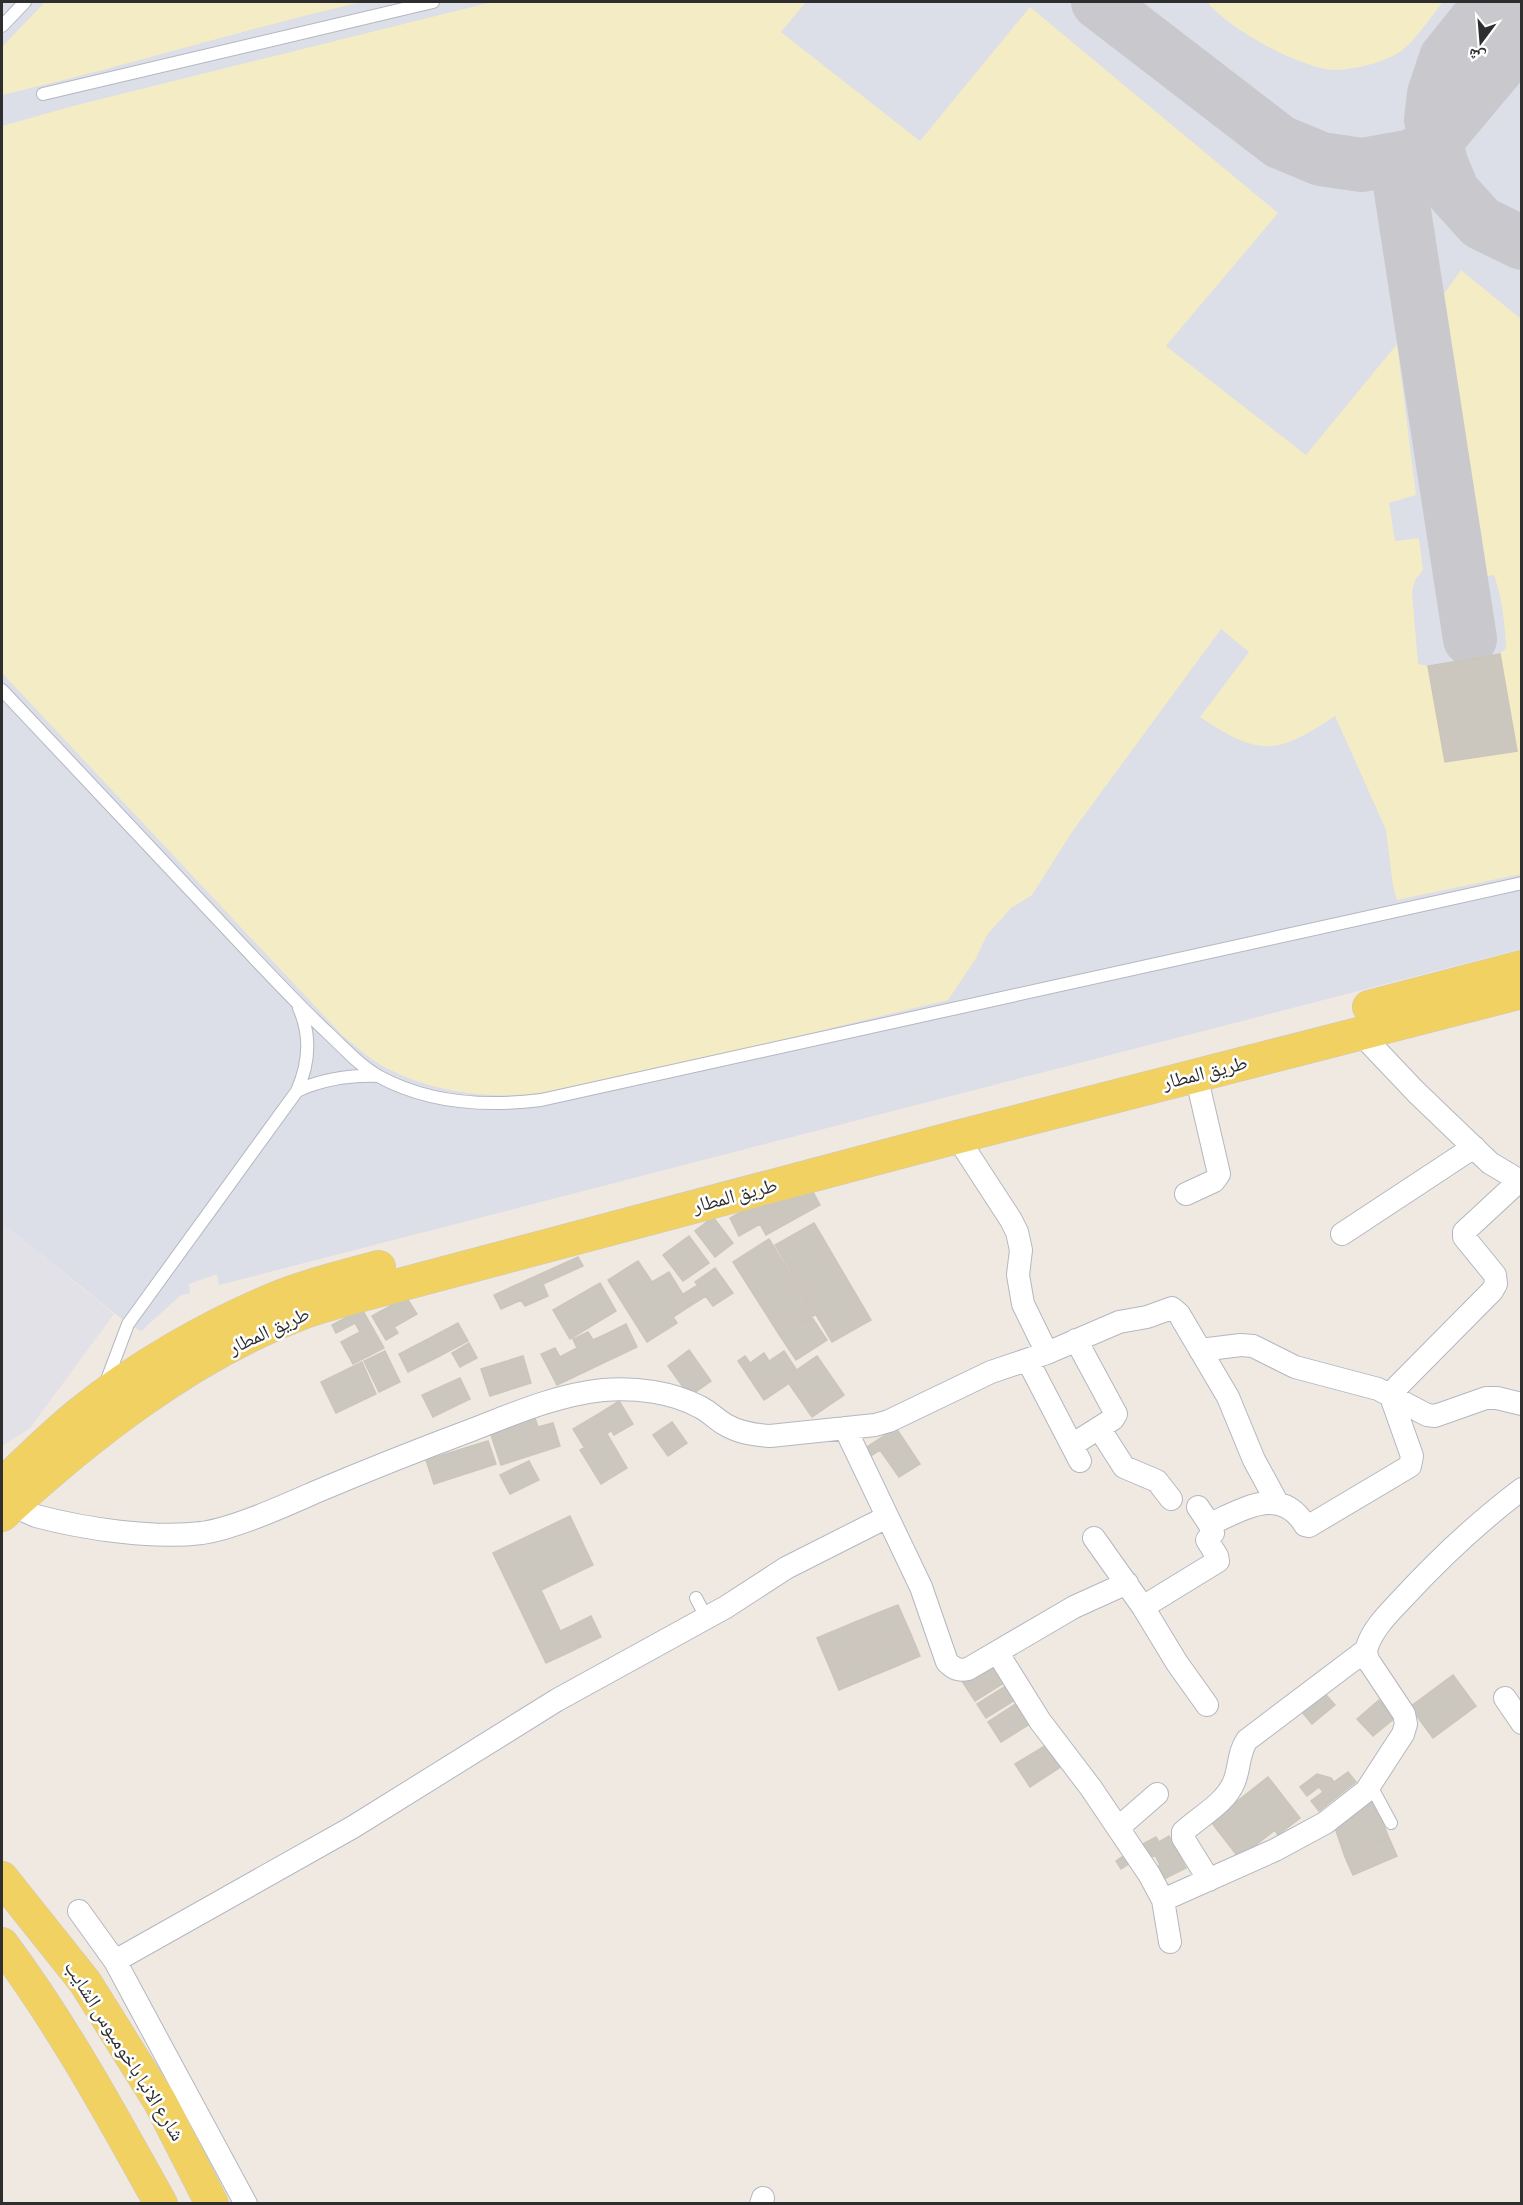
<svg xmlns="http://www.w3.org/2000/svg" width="1523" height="2205" viewBox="0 0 1523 2205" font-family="'Sofia Sans Condensed','Noto Naskh Arabic',sans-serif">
	<rect width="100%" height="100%" fill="#efe9e1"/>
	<path fill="#e3e1e8" d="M 2,1223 L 114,1314 L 30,1428 L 2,1446 Z"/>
	<path fill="#dcdee8" d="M 2,2 L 1521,2 L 1521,949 L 219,1285 L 217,1274 L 189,1284 L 190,1293 L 181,1295 L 141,1331 L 128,1324 L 2,1223 Z"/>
	<path fill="#f3ecc5" d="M 45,2 L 362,2 C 241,30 123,67 2,95 L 2,47 Z
		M 492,2 L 806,2 L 781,32 L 920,141 L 1030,7 L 1278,213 L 1166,346 L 1306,455 L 1397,344 L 1416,495 L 1389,503 L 1395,541 L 1419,538 L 1423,570 L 1415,580 L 1412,592 L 1418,664 L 1428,666 L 1446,762 L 1517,750 L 1500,654 L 1506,648 C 1505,623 1502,598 1494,575 L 1482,577 L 1441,298 L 1461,270 L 1521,319 L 1521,874 L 1397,900 L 1393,886 L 1386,830 L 1335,716 C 1277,755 1259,757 1200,717 L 1249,652 L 1221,629 L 1072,832 L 1032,895 L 1011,908 L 987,935 L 975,960 L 948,1000 C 845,1024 742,1051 639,1073 C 586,1084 533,1100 478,1094 C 444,1091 408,1081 379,1064 C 366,1056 355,1045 343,1036 L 2,673 L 2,126 L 73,106 Z
		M 1207,2 L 1443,2 C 1431,17 1419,35 1405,48 C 1390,62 1345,73 1326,69 C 1290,62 1231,30 1207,2 Z"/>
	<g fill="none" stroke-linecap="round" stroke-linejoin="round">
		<path stroke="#c9c8cc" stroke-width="54" d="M 1098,2 L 1280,142 L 1321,159 L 1362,165 L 1412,156 L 1435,142 L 1522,38
			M 1522,2 L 1500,8 L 1475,22 L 1446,58 L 1434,94 L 1431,120 L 1441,163 L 1453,192 L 1481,223 L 1522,243
			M 1396,159 L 1470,639"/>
	</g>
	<path fill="#cbc7bf" stroke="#cbc5ba" stroke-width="1.5" d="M 1500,654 L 1517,751 L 1445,762 L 1428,666 Z
		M 812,1190 L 820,1205 L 766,1235 L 760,1224 L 739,1236 L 730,1218 L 750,1207 Z
		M 713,1217 L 733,1243 L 715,1257 L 695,1231 Z
		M 814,1223 L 871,1320 L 832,1342 L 775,1245 Z
		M 689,1236 L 709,1263 L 683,1281 L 663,1255 Z
		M 769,1239 L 815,1315 L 780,1336 L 733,1262 Z
		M 578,1257 L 583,1266 L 543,1284 L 548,1296 L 525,1306 L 521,1300 L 501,1309 L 494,1295 Z
		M 638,1261 L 652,1282 L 669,1272 L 690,1306 L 673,1317 L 677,1323 L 647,1342 L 608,1280 Z
		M 715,1268 L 733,1293 L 713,1306 L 695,1282 Z
		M 600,1283 L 616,1311 L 570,1339 L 553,1310 Z
		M 698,1285 L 706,1296 L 690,1306 L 683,1294 Z
		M 406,1297 L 417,1314 L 394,1327 L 398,1333 L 386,1340 L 372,1316 Z
		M 362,1309 L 384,1348 L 353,1364 L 341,1342 L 360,1332 L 355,1323 L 336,1333 L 332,1325 Z
		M 811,1316 L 827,1340 L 796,1360 L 780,1336 Z
		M 458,1323 L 468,1341 L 436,1358 L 426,1340 Z
		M 626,1324 L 637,1347 L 616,1357 L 604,1335 Z
		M 588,1332 L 593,1340 L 604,1335 L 616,1357 L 557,1385 L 541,1354 L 555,1348 L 560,1357 L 577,1348 L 573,1339 Z
		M 426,1340 L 436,1358 L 408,1372 L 399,1354 Z
		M 469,1343 L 477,1358 L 460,1367 L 452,1353 Z
		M 689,1350 L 711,1381 L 687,1398 L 680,1388 L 683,1387 L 668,1366 Z
		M 385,1351 L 400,1382 L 379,1392 L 364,1361 Z
		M 784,1351 L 796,1369 L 784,1377 L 788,1384 L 764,1400 L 738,1361 L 745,1356 L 750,1363 L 764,1353 L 769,1361 Z
		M 523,1356 L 531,1383 L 490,1396 L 481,1369 Z
		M 817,1356 L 844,1395 L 812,1417 L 785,1378 Z
		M 362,1362 L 376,1394 L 336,1413 L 321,1382 Z
		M 460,1378 L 470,1399 L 433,1417 L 422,1395 Z
		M 619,1401 L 633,1424 L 614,1435 L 600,1413 Z
		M 533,1412 L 538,1427 L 553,1423 L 560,1446 L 501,1465 L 488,1426 Z
		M 600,1413 L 611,1431 L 584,1447 L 573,1429 Z
		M 672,1422 L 687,1443 L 668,1456 L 653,1435 Z
		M 896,1428 L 920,1464 L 899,1477 L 880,1450 L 869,1457 L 864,1449 Z
		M 607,1434 L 627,1468 L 601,1484 L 580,1450 Z
		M 488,1441 L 496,1464 L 434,1484 L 426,1460 Z
		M 529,1461 L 539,1480 L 510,1494 L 500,1475 Z
		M 570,1516 L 593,1565 L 541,1590 L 570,1652 L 546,1663 L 493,1553 Z
		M 898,1605 L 910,1632 L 882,1644 L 870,1616 Z
		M 591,1616 L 601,1637 L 580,1647 L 571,1626 Z
		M 870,1616 L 882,1644 L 860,1653 L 848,1625 Z
		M 848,1625 L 860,1653 L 829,1666 L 817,1638 Z
		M 571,1626 L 580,1647 L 570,1652 L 560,1631 Z
		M 910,1632 L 920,1656 L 892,1668 L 882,1644 Z
		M 882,1644 L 892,1668 L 870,1677 L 860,1653 Z
		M 860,1653 L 870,1677 L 839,1690 L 829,1666 Z
		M 994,1660 L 1007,1681 L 975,1701 L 962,1681 Z
		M 1453,1675 L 1476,1706 L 1433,1738 L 1410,1707 Z
		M 1009,1684 L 1018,1698 L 986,1718 L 977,1704 Z
		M 1319,1687 L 1335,1705 L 1312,1724 L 1297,1706 Z
		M 1379,1700 L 1395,1718 L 1373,1736 L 1357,1719 Z
		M 1020,1701 L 1033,1722 L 1001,1742 L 988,1722 Z
		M 1048,1744 L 1062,1766 L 1030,1787 L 1015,1764 Z
		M 1348,1772 L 1356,1782 L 1319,1811 L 1311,1801 L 1323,1792 L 1319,1787 L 1307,1796 L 1300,1787 L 1317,1774 L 1331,1778 L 1334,1782 Z
		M 1268,1777 L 1300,1818 L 1278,1835 L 1275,1830 L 1239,1858 L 1211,1822 Z
		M 1373,1799 L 1389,1838 L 1345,1857 L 1334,1825 Z
		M 1169,1836 L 1186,1868 L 1158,1882 L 1152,1870 L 1160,1865 L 1155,1855 L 1146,1860 L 1139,1846 L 1156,1837 L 1159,1842 Z
		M 1389,1838 L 1397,1856 L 1353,1875 L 1345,1857 Z
		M 1125,1855 L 1130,1863 L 1121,1869 L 1116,1861 Z"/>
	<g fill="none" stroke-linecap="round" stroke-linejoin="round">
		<defs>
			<path id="lane" d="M 2,26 L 25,2
				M 43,94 L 433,2
				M 2,690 C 81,774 161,859 241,944 C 270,975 299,1006 330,1035 C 345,1049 360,1066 378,1076 C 429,1104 486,1107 541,1100 L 1522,883
				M 297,1091 C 323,1079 349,1075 378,1076
				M 105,1385 L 128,1324 L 297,1091 C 309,1064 312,1037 299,1008
				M 696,1598 L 706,1617
				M 1370,1784 L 1391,1823"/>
			<path id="street" d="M 1360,1033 L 1416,1092 L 1490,1163 L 1522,1182
				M 957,1137 L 1011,1220 L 1017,1232 L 1021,1250 L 1018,1275 L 1023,1304 L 1047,1353
				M 1186,1194 L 1214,1181 L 1219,1174 L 1196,1075
				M 1342,1234 L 1474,1147
				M 1200,1350 L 1241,1345 L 1253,1346 L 1295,1367 L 1378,1389 L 1427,1415 L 1435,1416 L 1486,1398 L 1497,1398 L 1522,1404
				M 1028,1361 L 1080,1461
				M 845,1428 L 921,1587 L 947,1662 C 954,1669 959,1671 968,1669 L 1074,1607 L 1127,1583
				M 1099,1428 L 1124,1467 L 1157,1481 L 1171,1499
				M 1072,1445 L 1113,1419 L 1116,1414 L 1076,1340
				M 15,1502 L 27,1512 L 36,1516 C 85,1529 153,1539 202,1533 C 236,1528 286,1505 318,1491 C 368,1470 418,1450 469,1431 C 513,1414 556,1395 603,1390 C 635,1387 672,1392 700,1407 C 710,1412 717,1420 726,1425 C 740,1433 754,1435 770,1436 L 875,1425 L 889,1421 L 991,1372 L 1047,1353 L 1119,1322 L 1147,1317 L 1172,1308 L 1179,1314 L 1228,1397 L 1254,1460 L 1278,1504
				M 1198,1507 L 1210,1525
				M 1094,1538 L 1143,1607 L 1177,1663 L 1207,1705
				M 1143,1607 L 1218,1561 L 1217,1556 L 1207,1540 L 1213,1533 L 1210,1526 L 1212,1523 C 1244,1509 1281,1485 1305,1525 L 1309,1526 L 1410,1466 L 1412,1456 L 1390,1394 L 1492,1291 L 1496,1284 L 1495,1275 L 1464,1237 L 1464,1232 L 1519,1181
				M 997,1652 L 1040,1721 L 1091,1788 L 1149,1874 L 1163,1900 L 1170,1942
				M 1505,1698 L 1522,1723
				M 1118,1828 L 1157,1794
				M 1209,1880 L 1183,1838 L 1183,1832 C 1200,1816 1225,1804 1234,1782 C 1240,1768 1238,1753 1247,1740 L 1366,1650
				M 1163,1900 L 1275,1850 L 1325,1823 L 1366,1791 L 1403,1734 L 1406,1724 L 1404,1714 L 1368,1660 C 1367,1655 1365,1651 1367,1647 C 1373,1628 1389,1613 1402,1599 C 1439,1559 1478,1522 1522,1489
				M 79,1911 L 115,1961 L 246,2204
				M 115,1961 L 353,1827 L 557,1700 L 726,1607 L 786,1568 L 887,1517
				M 761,2204 L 763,2198"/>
			<path id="primary" d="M 1369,1007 L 1522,967
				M 2,1485 C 27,1461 52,1436 79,1414 C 137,1367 210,1325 279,1297 C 311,1284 346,1276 379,1267
				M 2,1515 C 88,1436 191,1355 302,1313 C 319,1307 337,1302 354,1297 L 957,1137 L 1522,992
				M 2,1878 L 85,1982 L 160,2102 L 212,2204
				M 2,1944 C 63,2026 111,2114 161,2204"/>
		</defs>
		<use href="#lane" stroke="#b4b7c1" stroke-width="14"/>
		<use href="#street" stroke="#b4b7c1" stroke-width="24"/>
		<use href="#primary" stroke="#c9c9c9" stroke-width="34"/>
		<use href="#lane" stroke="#fff" stroke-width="12"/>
		<use href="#street" stroke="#fff" stroke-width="22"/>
		<use href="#primary" stroke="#f2d163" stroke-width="33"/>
	</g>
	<g text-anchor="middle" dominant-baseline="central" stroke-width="5" stroke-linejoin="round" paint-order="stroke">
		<g font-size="20" fill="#2e2e2e" stroke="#fff">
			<text transform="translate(1205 1073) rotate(-14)">طريق المطار</text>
			<text transform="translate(735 1196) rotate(-15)">طريق المطار</text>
			<text transform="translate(269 1331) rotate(-25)">طريق المطار</text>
			<text transform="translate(124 2051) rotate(58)">شارع الانبا باخوميوس الشايب</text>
		</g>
	</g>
	<rect width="1523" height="2205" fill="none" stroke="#2e2e2e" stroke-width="6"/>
	<g transform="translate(1481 42) rotate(196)" stroke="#ffffff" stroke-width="4.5" paint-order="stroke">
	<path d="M0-4.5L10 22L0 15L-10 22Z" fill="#2e2e2e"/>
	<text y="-9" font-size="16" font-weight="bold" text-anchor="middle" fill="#2e2e2e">ش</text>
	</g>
</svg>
